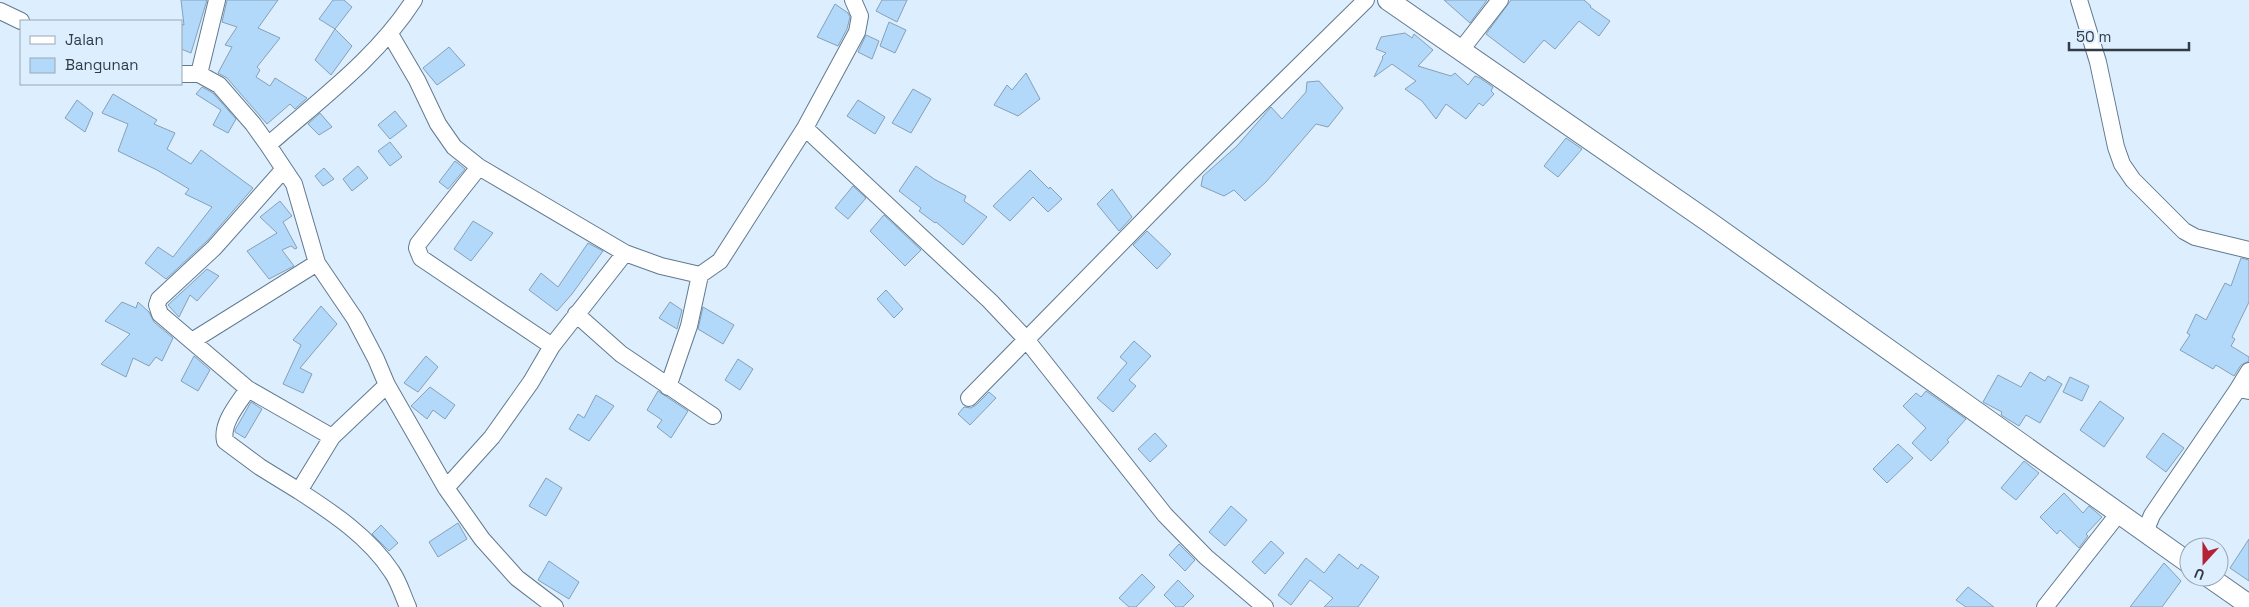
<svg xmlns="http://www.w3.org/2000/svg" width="2249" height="607" viewBox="0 0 2249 607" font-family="'Space Grotesk',sans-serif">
	<rect width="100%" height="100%" fill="#ddeefe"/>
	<path fill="#b3d9fa" stroke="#85a0b8" d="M 181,0 L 207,0 L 191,53 L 181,49 L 181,24 L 184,25 Z
		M 227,0 L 278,0 L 258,28 L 280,38 L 257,67 L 260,70 L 256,77 L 270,86 L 275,78 L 307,98 L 295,109 L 290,104 L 267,124 L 227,78 L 218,73 L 232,47 L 225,45 L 237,27 L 222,22 Z
		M 333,0 L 344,0 L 352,7 L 335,29 L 319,19 Z
		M 882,0 L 907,0 L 897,22 L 876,11 Z
		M 1444,0 L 1487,0 L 1470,23 Z
		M 1511,0 L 1584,0 L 1591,6 L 1590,7 L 1610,21 L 1599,36 L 1579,21 L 1555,49 L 1544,40 L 1524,63 L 1486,34 Z
		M 835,4 L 848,13 L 850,17 L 847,29 L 838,46 L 817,37 Z
		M 889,22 L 906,30 L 895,53 L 880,46 Z
		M 335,29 L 352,46 L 331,75 L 315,60 Z
		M 1405,33 L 1412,38 L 1414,34 L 1433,50 L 1418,66 L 1451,76 L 1455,73 L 1468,85 L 1475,76 L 1480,78 L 1493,87 L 1491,91 L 1494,94 L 1483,106 L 1479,103 L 1466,119 L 1446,104 L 1436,119 L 1422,101 L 1405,89 L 1416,81 L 1392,64 L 1374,77 L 1383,58 L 1382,57 L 1386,53 L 1376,49 L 1381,37 Z
		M 866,35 L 879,41 L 872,59 L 858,52 Z
		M 449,47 L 465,65 L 437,85 L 423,68 Z
		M 1026,73 L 1040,99 L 1018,116 L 994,105 L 1007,85 L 1012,90 Z
		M 1319,81 L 1343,108 L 1328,127 L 1316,124 L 1266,182 L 1245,201 L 1234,190 L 1224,196 L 1201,186 L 1203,176 L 1237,146 L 1271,107 L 1282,119 L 1306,92 L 1307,82 Z
		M 202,87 L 213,93 L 236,119 L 228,133 L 213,125 L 221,110 L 196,94 Z
		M 913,89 L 931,99 L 911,133 L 892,123 Z
		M 113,94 L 157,120 L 154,124 L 175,133 L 167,149 L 191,164 L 201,150 L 253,188 L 207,241 L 166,279 L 145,263 L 158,247 L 173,257 L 212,207 L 185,194 L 189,189 L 157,170 L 118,151 L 128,124 L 102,113 Z
		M 77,100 L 93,113 L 85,132 L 65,118 Z
		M 858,100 L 885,117 L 875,134 L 847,116 Z
		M 395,111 L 407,126 L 390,139 L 378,125 Z
		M 320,113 L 332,127 L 319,135 L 308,124 Z
		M 1566,138 L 1582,149 L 1558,177 L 1544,166 Z
		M 390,142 L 402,157 L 390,166 L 378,151 Z
		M 455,161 L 465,169 L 448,189 L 439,182 Z
		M 358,166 L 368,178 L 352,191 L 343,179 Z
		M 916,166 L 934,179 L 966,196 L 964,201 L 987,217 L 963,245 L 936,222 L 935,223 L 919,211 L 921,208 L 899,191 Z
		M 324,168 L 334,179 L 323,186 L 315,176 Z
		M 1030,170 L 1049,189 L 1050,187 L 1062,199 L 1048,212 L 1033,197 L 1010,221 L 993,206 Z
		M 853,186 L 866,198 L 848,219 L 835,208 Z
		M 1112,189 L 1132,217 L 1119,231 L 1097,204 Z
		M 280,201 L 292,216 L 283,222 L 297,248 L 295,249 L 291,246 L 282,250 L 294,266 L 269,279 L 247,251 L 277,233 L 260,217 Z
		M 884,215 L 921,250 L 905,266 L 870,231 Z
		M 473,221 L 493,233 L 471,261 L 454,249 Z
		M 1147,231 L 1171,254 L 1157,269 L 1133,245 Z
		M 588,243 L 603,251 L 572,294 L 557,311 L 529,290 L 541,273 L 558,287 Z
		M 2241,258 L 2249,260 L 2249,302 L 2232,337 L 2235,339 L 2231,346 L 2249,357 L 2249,361 L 2241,365 L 2234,376 L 2216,365 L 2213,369 L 2180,350 L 2190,335 L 2187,333 L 2196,314 L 2206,320 L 2225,283 L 2231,286 Z
		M 207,269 L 219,276 L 197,301 L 190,295 L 179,317 L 168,305 Z
		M 886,290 L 903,309 L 894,318 L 877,299 Z
		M 122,302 L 136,308 L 138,302 L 149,312 L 154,322 L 173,338 L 162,361 L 156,357 L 149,366 L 133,358 L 126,377 L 101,364 L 130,334 L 105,321 Z
		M 670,302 L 682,310 L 677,329 L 659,318 Z
		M 321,306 L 337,324 L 300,368 L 312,374 L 303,393 L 283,384 L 301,345 L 293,340 Z
		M 703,307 L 734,325 L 723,344 L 698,329 Z
		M 1134,341 L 1151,356 L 1129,380 L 1136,386 L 1113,412 L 1097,398 L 1127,363 L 1120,357 Z
		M 194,356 L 210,370 L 198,391 L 181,381 Z
		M 426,356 L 438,367 L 418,392 L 404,383 Z
		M 738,359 L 753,369 L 740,390 L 725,380 Z
		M 2030,372 L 2045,381 L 2048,376 L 2062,384 L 2040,423 L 2026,415 L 2019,426 L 2001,415 L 2002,412 L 1983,402 L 1998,375 L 2021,387 Z
		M 2070,377 L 2089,386 L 2082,401 L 2063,392 Z
		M 430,387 L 455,405 L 445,419 L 433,410 L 427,419 L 411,406 Z
		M 658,391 L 688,411 L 671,438 L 657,427 L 662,420 L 647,410 Z
		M 1926,391 L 1966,419 L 1947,440 L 1949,442 L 1931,461 L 1912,443 L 1926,428 L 1903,406 L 1916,393 L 1921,397 Z
		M 989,392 L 996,398 L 970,425 L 958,414 L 964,407 L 971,408 L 976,405 Z
		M 596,395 L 614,406 L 589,441 L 569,429 L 578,414 L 584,418 Z
		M 2100,401 L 2124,418 L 2104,447 L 2080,430 Z
		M 251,402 L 262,409 L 245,438 L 235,432 L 235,430 Z
		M 1155,433 L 1167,446 L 1150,462 L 1138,449 Z
		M 2163,433 L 2184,448 L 2166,472 L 2146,457 Z
		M 1898,444 L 1913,458 L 1887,483 L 1873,469 Z
		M 2024,461 L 2039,473 L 2016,500 L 2001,488 Z
		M 546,478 L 562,488 L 546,516 L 529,506 Z
		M 2064,493 L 2083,513 L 2089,506 L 2102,517 L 2086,534 L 2088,536 L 2079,548 L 2060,530 L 2057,534 L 2040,517 Z
		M 1231,506 L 1247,520 L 1225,546 L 1209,532 Z
		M 458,523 L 467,539 L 438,557 L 429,542 Z
		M 381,525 L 398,543 L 389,551 L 372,534 Z
		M 2249,539 L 2249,581 L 2230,568 Z
		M 1271,541 L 1284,553 L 1265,574 L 1252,562 Z
		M 1179,544 L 1195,560 L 1185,571 L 1169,555 Z
		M 1339,554 L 1358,569 L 1361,564 L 1379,577 L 1358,607 L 1324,607 L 1333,598 L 1310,580 L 1291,605 L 1278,595 L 1306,558 L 1324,573 Z
		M 549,561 L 579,582 L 569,599 L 538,580 Z
		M 2164,563 L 2181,581 L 2162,607 L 2130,607 Z
		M 1142,574 L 1155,587 L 1136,607 L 1129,607 L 1119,598 Z
		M 1178,580 L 1194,596 L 1183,607 L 1176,607 L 1164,595 Z
		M 1968,587 L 1994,607 L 1966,607 L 1956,600 Z"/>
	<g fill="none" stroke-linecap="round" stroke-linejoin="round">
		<defs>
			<path id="minor" d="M 853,0 L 860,16 L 857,32 L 805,128 L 990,301 L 1025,338 L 1165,515 L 1206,557 L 1265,607
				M 2079,0 L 2098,62 L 2116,147 L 2122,164 L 2133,180 L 2184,231 L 2195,237 L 2249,250
				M 0,11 L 21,21
				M 390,34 L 417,80 L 438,124 L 454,147 L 479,167 L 625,253 L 661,266 L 700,275 L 720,261 L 805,128
				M 1461,50 L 1500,0
				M 181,74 L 199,74 L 219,85 L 253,124 L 268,145 L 294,184 L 317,263 L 355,319 L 376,359 L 387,385 L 446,488 L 482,539 L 517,578 L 555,607
				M 199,74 L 217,0
				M 268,145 C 319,100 377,58 414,0
				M 479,167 L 418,244 L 417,248 L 421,258 L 552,346
				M 284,169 L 214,248 L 159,299 L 157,305 L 160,314 L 248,389 C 238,404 221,423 225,441 L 260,467 L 299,491 L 332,437 L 387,385
				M 576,314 L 621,354 L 713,416
				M 192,341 L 317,263
				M 668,387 L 689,326 L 700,275
				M 248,389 L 332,437
				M 2238,389 L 2249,371
				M 969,398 L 1189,174 L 1366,0
				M 446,488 L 492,437 L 531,382 L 552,346 L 625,253
				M 299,491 C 333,513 369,537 392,572 C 399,582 403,596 408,607
				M 2145,532 L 2152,515 L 2238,389 L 2249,391
				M 2045,607 L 2119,513"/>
			<path id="tertiary" d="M 1388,0 L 1709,222 L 2189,563
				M 2209,577 L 2249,605"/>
		</defs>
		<use href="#minor" stroke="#607a90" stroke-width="18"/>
		<use href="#tertiary" stroke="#607a90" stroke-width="22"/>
		<use href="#minor" stroke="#fff" stroke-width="16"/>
		<use href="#tertiary" stroke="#fff" stroke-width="20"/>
	</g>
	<rect x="20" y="20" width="162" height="65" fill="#ddeefe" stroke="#98a7b4"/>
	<rect x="30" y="36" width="25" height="8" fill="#ffffff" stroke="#98a7b4"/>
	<text x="65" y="45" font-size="15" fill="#313c46">Jalan</text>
	<rect x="30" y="58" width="25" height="15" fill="#b3d9fa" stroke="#98a7b4"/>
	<text x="65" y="70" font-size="15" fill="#313c46">Bangunan</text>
	<g transform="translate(2204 562) rotate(201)"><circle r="24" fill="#ddeefe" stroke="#98a7b4"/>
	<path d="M0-4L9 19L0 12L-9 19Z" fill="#b42236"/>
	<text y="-8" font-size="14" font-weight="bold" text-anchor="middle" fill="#313c46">U</text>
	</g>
	<path d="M2069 42v8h120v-8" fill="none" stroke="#313c46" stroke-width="2.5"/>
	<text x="2076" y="42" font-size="15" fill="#313c46" stroke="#ddeefe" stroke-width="4" paint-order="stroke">50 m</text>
</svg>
